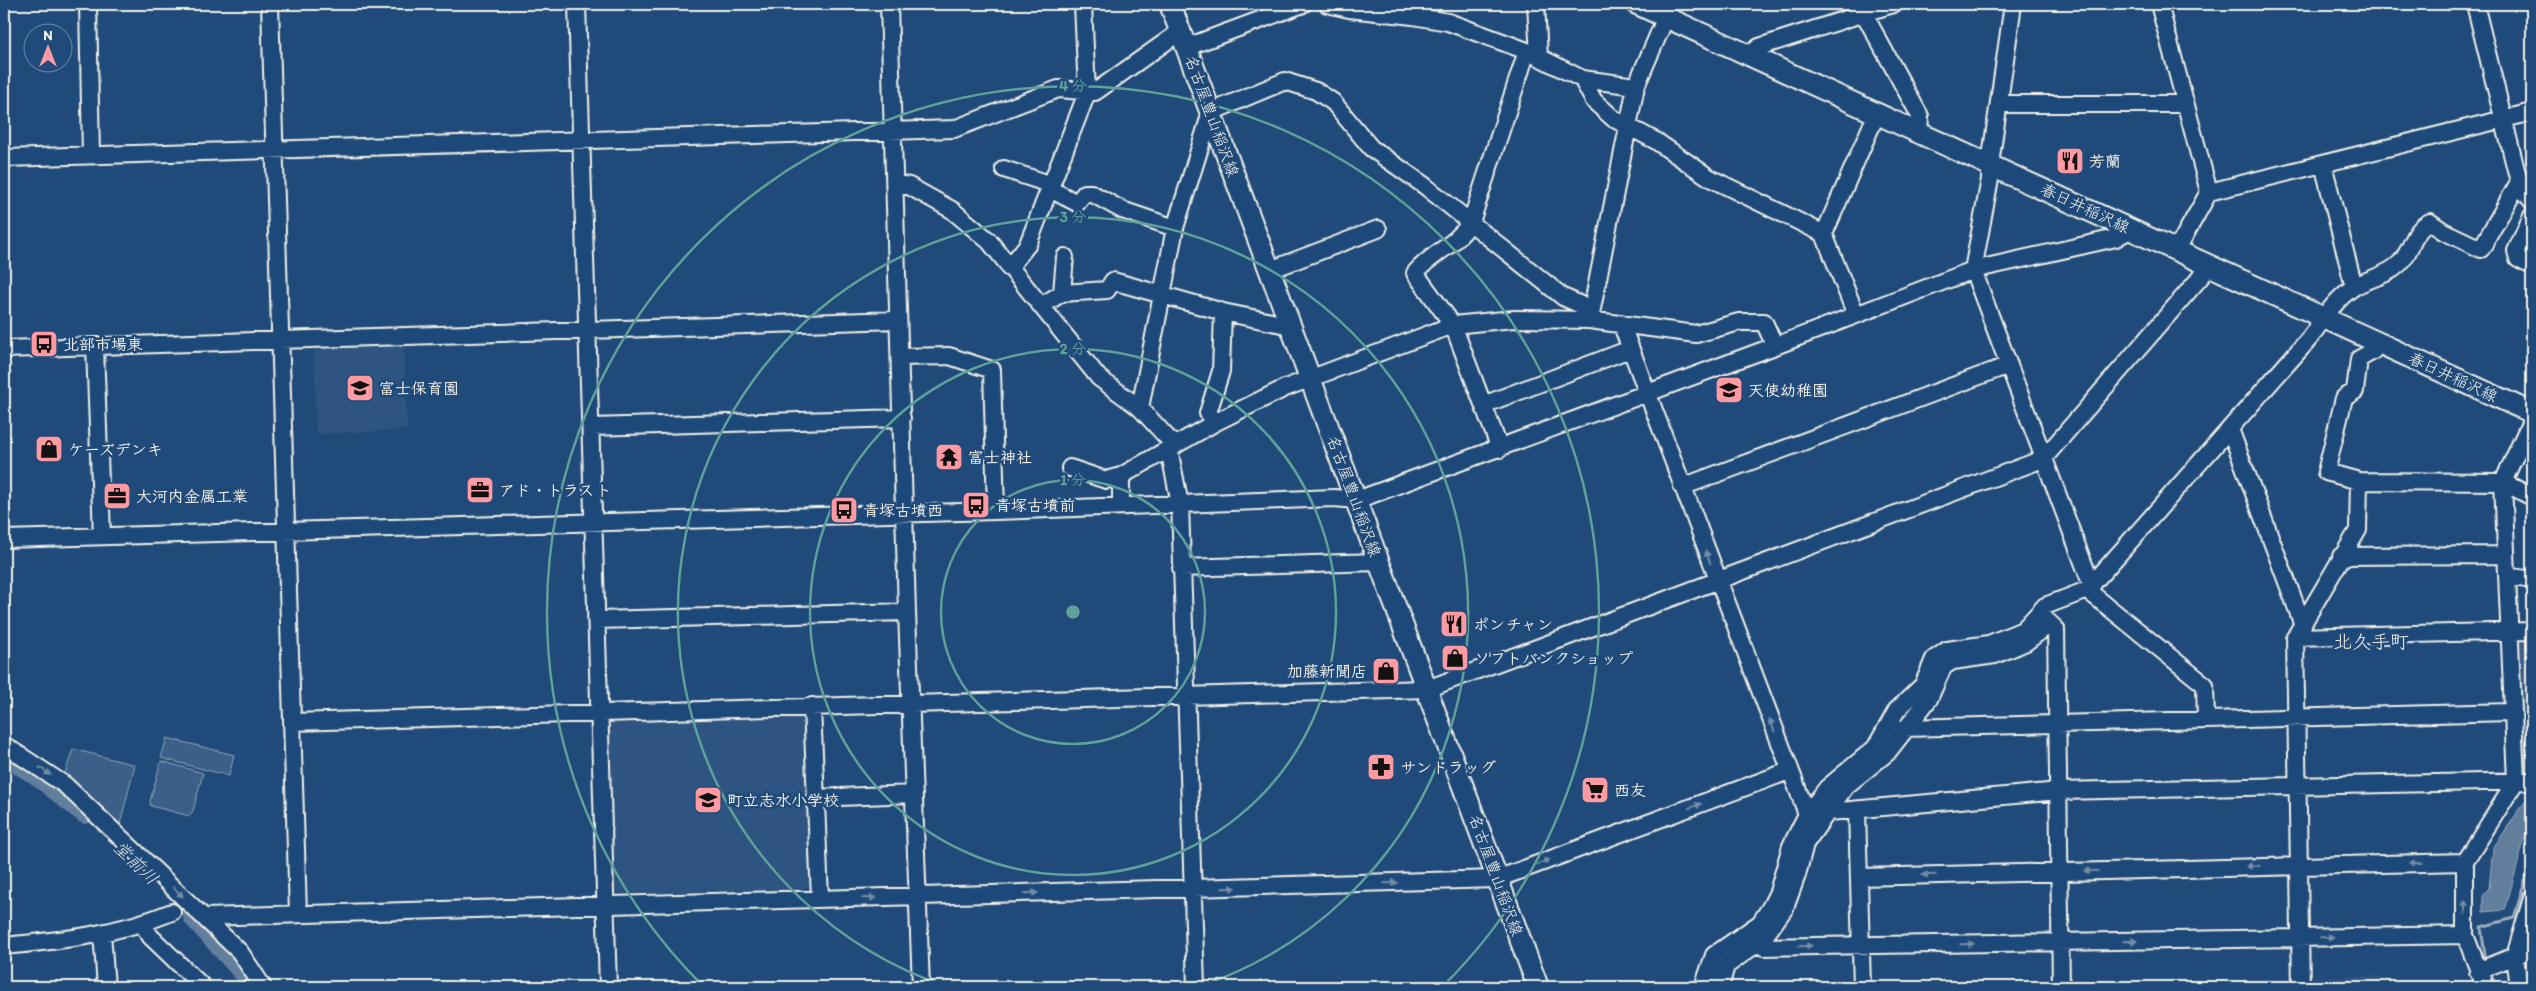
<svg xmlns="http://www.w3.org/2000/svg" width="2536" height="991" viewBox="0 0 2536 991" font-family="Itim,'Klee One',sans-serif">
	<rect width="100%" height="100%" fill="#1f4a7a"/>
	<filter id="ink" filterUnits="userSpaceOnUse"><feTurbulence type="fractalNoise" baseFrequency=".02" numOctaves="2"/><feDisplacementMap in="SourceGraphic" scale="10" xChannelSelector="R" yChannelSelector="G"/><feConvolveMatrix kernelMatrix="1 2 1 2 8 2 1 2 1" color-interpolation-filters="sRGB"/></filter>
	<g filter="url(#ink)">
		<path fill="#2d5581" d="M 401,341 L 404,345 L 407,430 L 316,434 L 314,344 Z
			M 801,709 L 807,715 L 812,881 L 805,889 L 612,894 L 606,715 Z
			M 2381,976 L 2381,987 L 2309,987 L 2308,977 Z"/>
		<path fill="#3a5f88" stroke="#97a8b8" d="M 2519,637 L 2532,637 L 2532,774 L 2523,775 L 2515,643 Z
			M 167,738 L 234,755 L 229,776 L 161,758 Z
			M 73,749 L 135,765 L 120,824 L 64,776 Z
			M 161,761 L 203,773 L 193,811 L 189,816 L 151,806 L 150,801 Z"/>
		<path fill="#627e9d" stroke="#9cacbb" d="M 2529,790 L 2532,790 L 2532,812 L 2505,910 L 2483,912 L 2483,896 L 2489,888 L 2493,848 L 2527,799 Z"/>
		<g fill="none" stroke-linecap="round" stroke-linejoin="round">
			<path stroke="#9cacbb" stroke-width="3" d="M 2486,963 L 2481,927 L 2514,918 L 2532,857
				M 2490,971 L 2496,987"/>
			<path stroke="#627e9d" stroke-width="20" d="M 4,756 L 35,774 L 85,814
				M 193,917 L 249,979 L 254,987"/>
			<defs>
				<path id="minor" d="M 88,4 L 91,155
					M 270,4 L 298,914
					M 577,4 L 608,987
					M 889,4 L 907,612 L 921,987
					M 1327,4 L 1349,9 L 1413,16 L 1448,22 L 1527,51 L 1582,79 L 1636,86 L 1666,17 L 1665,4
					M 1536,4 L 1539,57
					M 1863,4 L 1863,12 L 1920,116 L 1919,133
					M 2159,4 L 2209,192
					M 1187,47 L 1303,4
					M 1750,55 L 1759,47 L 1893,4
					M 1582,79 L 1594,101 L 1614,119 L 1656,141 L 1710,178 L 1824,234 L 1856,315
					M 1999,104 L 2185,104
					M 4,158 L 954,129 L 1058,89 L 1095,92 L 1181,31
					M 2323,164 L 2354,287
					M 1004,169 L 1052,185
					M 895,184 L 909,186 L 952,210 L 989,241 L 1099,378 L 1140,408 L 1175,446
					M 2518,184 L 2532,201
					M 1050,189 L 1077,203 L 1085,193 L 1091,193 L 1122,210 L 1175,228
					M 2532,216 L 2516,251 L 2518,259 L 2532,266
					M 1824,234 L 1877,113
					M 2177,249 L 2209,192 L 2532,112
					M 1009,268 L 1028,244 L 1087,93 L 1083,4
					M 1270,270 L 1378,229
					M 1062,293 L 1065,257
					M 1041,306 L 1062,293 L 1107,290 L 1113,281 L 1223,312 L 1291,326
					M 1590,319 L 1636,86
					M 1621,323 L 1807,814 L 2059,791 L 2532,781
					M 2379,342 L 2373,351 L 2359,359 L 2355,391 L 2344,398 L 2326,472 L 2359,481 L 2503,482 L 2532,497
					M 95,347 L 102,536
					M 4,349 L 898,320
					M 900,357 L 949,356 L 992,370 L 996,511
					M 1483,405 L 1630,349
					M 1140,408 L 1175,228 L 1211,112 L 1285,81 L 1316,91 L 1333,102 L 1371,148 L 1425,186 L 1563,297 L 1590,309
					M 1216,422 L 1208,413 L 1221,371 L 1223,312
					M 591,427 L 902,418
					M 2230,429 L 2303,625
					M 1169,449 L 1180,504 L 1196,987
					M 1500,449 L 1453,325 L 1415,273 C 1434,251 1453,248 1471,222 L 1527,51
					M 1070,468 L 1106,480 L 1121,476 L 1216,422 L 1285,388 L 1453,325 L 1514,319 L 1589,320 L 1696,334 L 1739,322 L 1764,322 L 1775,346
					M 1121,476 L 1121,506
					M 1682,487 L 2009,365
					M 4,539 L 996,511 L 1334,498 L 1357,500 L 1775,346 L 1973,270 L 1990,179 L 1990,164 L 2013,4
					M 2341,556 L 2506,555
					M 1181,568 L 1378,562
					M 2507,576 L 2532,580
					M 2092,586 L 1973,270 L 2116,238 L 2131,229
					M 2087,590 L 2205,685 L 2206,720
					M 2044,618 L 2056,629 L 2061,987
					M 597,620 L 907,612
					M 2295,637 L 2532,631
					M 812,706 L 820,899
					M 292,722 L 1427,689 L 2043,459 L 2211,265
					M 1904,728 L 2511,712
					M 4,745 L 65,785 L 122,839 L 240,952 L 263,987
					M 815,798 L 914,794
					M 1857,811 L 1862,987
					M 1860,877 L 2465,862
					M 204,917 L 1497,879 L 1789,771
					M 142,924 L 151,937 L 203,987
					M 102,933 L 106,987
					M 1757,944 L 1764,947 L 2465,935
					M 4,946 C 64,940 115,935 172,912
					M 2478,971 L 2532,949
					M 1703,987 L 1714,955 L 1760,923 L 1770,908 L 1778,892 L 1791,846 L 1807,814 L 1827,788 L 1875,748 L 1897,710 L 1923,685 L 1934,659 L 1947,650 L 1989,644 L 2023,630 L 2045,606 L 2087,590 L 2309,339 C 2322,321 2335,299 2354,287 C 2369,278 2387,276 2399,264 C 2412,252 2413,229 2430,222 L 2443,231 L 2481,249 L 2519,182 L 2475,4
					M 1720,987 L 1726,966 L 1762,940 L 1785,908 L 1797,875 L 1805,844 L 1846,786 L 1887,753 L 1929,699 L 1943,667 L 1953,661 L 1995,655 L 2026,642 L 2050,624
					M 2301,987 L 2295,637 L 2358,530 L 2359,481
					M 2485,987 L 2465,935 L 2465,862 L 2516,781 L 2503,482 L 2532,419
					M 2519,987 L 2515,956 L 2532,898"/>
				<path id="major" d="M 1170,4 L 1538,987
					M 1637,4 L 2532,413"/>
			</defs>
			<use href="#minor" stroke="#f4f1e8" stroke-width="20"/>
			<use href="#major" stroke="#f4f1e8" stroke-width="24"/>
			<use href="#minor" stroke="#1f4a7a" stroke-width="16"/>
			<use href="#major" stroke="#1f4a7a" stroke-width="20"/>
		</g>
		<defs><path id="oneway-solid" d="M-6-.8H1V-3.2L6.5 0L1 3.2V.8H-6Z" transform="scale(1.25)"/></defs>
		<g fill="#748da6">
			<use href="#oneway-solid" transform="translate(1708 557) rotate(-111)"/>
			<use href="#oneway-solid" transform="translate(1772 725) rotate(-111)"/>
			<use href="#oneway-solid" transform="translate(45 771) rotate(35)"/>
			<use href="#oneway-solid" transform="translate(1695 806) rotate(-20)"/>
			<use href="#oneway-solid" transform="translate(1543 862) rotate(-20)"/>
			<use href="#oneway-solid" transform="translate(2416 863) rotate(179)"/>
			<use href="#oneway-solid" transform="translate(2253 866) rotate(178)"/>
			<use href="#oneway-solid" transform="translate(2091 871) rotate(178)"/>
			<use href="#oneway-solid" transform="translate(1929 875) rotate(179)"/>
			<use href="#oneway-solid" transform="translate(1391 883) rotate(-2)"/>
			<use href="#oneway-solid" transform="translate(1229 888) rotate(-2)"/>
			<use href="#oneway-solid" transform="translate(178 892) rotate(44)"/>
			<use href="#oneway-solid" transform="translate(1031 893) rotate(-1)"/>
			<use href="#oneway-solid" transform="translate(869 898) rotate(-2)"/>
			<use href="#oneway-solid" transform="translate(2465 907) rotate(-90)"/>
			<use href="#oneway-solid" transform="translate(2327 937) rotate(-1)"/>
			<use href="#oneway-solid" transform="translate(2130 941) rotate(-1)"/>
			<use href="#oneway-solid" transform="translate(1967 944) rotate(-1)"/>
			<use href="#oneway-solid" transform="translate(1805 946) rotate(-1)"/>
		</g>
	</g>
	<g fill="none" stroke="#5fa199" stroke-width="2.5">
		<circle cx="1073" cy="612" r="132"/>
		<circle cx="1073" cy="612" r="263"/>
		<path d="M948 987A395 395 0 1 1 1198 987"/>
		<path d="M704 987A526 526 0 1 1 1442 987"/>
	</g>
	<defs>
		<symbol id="restaurant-square" viewBox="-11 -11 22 22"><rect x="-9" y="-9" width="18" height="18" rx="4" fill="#ff9aa2" stroke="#1f4a7a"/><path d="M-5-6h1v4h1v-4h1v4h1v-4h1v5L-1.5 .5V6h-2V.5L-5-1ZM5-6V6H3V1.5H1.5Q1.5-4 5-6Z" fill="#111"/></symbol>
		<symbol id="bus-square" viewBox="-11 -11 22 22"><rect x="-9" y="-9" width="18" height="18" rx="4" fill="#ff9aa2" stroke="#1f4a7a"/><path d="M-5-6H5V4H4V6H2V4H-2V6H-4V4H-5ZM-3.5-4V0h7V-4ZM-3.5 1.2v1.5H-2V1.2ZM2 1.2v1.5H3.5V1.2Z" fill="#111"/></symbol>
		<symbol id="school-square" viewBox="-11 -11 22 22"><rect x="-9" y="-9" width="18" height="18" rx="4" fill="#ff9aa2" stroke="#1f4a7a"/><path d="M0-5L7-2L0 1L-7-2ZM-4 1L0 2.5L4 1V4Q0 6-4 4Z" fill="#111"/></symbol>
		<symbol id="shop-square" viewBox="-11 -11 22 22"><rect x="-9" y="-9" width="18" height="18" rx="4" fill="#ff9aa2" stroke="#1f4a7a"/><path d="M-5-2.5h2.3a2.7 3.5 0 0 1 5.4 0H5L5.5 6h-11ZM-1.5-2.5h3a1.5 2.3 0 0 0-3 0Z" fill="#111"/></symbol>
		<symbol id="temple-square" viewBox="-11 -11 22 22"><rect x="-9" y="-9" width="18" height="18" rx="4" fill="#ff9aa2" stroke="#1f4a7a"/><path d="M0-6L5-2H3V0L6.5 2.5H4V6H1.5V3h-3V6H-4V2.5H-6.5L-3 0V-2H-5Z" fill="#111"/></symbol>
		<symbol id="office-square" viewBox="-11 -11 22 22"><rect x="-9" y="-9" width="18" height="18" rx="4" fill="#ff9aa2" stroke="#1f4a7a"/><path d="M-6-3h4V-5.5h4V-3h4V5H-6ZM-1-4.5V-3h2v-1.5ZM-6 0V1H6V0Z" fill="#111"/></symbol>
		<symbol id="pharmacy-square" viewBox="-11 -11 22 22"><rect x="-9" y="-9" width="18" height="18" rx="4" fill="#ff9aa2" stroke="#1f4a7a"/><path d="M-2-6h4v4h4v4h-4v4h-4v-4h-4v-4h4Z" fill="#111"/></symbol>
		<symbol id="supermarket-square" viewBox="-11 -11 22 22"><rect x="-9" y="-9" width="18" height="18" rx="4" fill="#ff9aa2" stroke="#1f4a7a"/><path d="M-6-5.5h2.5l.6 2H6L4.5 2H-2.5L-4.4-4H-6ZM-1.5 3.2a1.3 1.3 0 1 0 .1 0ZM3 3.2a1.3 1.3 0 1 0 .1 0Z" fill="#111"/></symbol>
	</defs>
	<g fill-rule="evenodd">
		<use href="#restaurant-square" x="2054" y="145" width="32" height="32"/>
		<use href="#bus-square" x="28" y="328" width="32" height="32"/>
		<use href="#school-square" x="344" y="372" width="32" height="32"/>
		<use href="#school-square" x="1713" y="374" width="32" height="32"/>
		<use href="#shop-square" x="33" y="433" width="32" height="32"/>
		<use href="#temple-square" x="933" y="441" width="32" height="32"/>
		<use href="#office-square" x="464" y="474" width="32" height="32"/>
		<use href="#office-square" x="101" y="480" width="32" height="32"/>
		<use href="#bus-square" x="960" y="489" width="32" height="32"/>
		<use href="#bus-square" x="828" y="494" width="32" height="32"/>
		<use href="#restaurant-square" x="1438" y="608" width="32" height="32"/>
		<use href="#shop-square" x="1439" y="642" width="32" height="32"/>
		<use href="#shop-square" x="1370" y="655" width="32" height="32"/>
		<use href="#pharmacy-square" x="1365" y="751" width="32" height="32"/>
		<use href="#supermarket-square" x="1579" y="774" width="32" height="32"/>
		<use href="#school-square" x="692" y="784" width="32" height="32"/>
	</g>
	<g text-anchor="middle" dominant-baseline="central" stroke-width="5" stroke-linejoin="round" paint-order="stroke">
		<g font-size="16" fill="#f4f1e8" stroke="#1f4a7a">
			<text transform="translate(1212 116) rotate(70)">名古屋豊山稲沢線</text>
			<text transform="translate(2085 208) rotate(25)">春日井稲沢線</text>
			<text transform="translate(2453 377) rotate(25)">春日井稲沢線</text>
			<text transform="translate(1354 496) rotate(70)">名古屋豊山稲沢線</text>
			<text transform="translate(1496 875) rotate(70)">名古屋豊山稲沢線</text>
		</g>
		<g font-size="16" font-weight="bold" fill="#f4f1e8" stroke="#1f4a7a" text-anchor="start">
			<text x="2089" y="161">芳蘭</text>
			<text x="63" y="344">北部市場東</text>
			<text x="379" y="388">富士保育園</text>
			<text x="1748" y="390">天使幼稚園</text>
			<text x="68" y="449">ケーズデンキ</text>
			<text x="968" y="457">富士神社</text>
			<text x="499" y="490">アド・トラスト</text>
			<text x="136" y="496">大河内金属工業</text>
			<text x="995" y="505">青塚古墳前</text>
			<text x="863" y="510">青塚古墳西</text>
			<text x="1473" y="624">ポンチャン</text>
			<text x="1474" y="658">ソフトバンクショップ</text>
			<text x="1367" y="671" text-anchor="end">加藤新聞店</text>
			<text x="1400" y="767">サンドラッグ</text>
			<text x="1614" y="790">西友</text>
			<text x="727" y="800">町立志水小学校</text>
		</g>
		<g font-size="18" font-style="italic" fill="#dee0dd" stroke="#1f4a7a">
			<text transform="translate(136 863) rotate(44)">堂前川</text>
		</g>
		<g font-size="19" fill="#f4f1e8" stroke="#1f4a7a">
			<text x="2371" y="641">北久手町</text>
		</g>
	</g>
	<circle cx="1073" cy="612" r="8" fill="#5fa199" stroke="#1f4a7a" stroke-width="2.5"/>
	<g font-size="15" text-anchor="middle" font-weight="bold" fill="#5fa199" stroke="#1f4a7a" stroke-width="5" stroke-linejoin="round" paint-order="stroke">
		<text x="1073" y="91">4 分</text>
		<text x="1073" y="222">3 分</text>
		<text x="1073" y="354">2 分</text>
		<text x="1073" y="485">1 分</text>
	</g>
	<rect width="2536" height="991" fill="none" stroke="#1f4a7a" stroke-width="20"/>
	<rect x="10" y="10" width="2516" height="971" fill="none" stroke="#f4f1e8" stroke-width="2" filter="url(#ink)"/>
	<g transform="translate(48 48)"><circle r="24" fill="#1f4a7a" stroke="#748da6"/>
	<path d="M0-4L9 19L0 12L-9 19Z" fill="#ff9aa2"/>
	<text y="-8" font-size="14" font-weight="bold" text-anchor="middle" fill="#f4f1e8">N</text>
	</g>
</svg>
